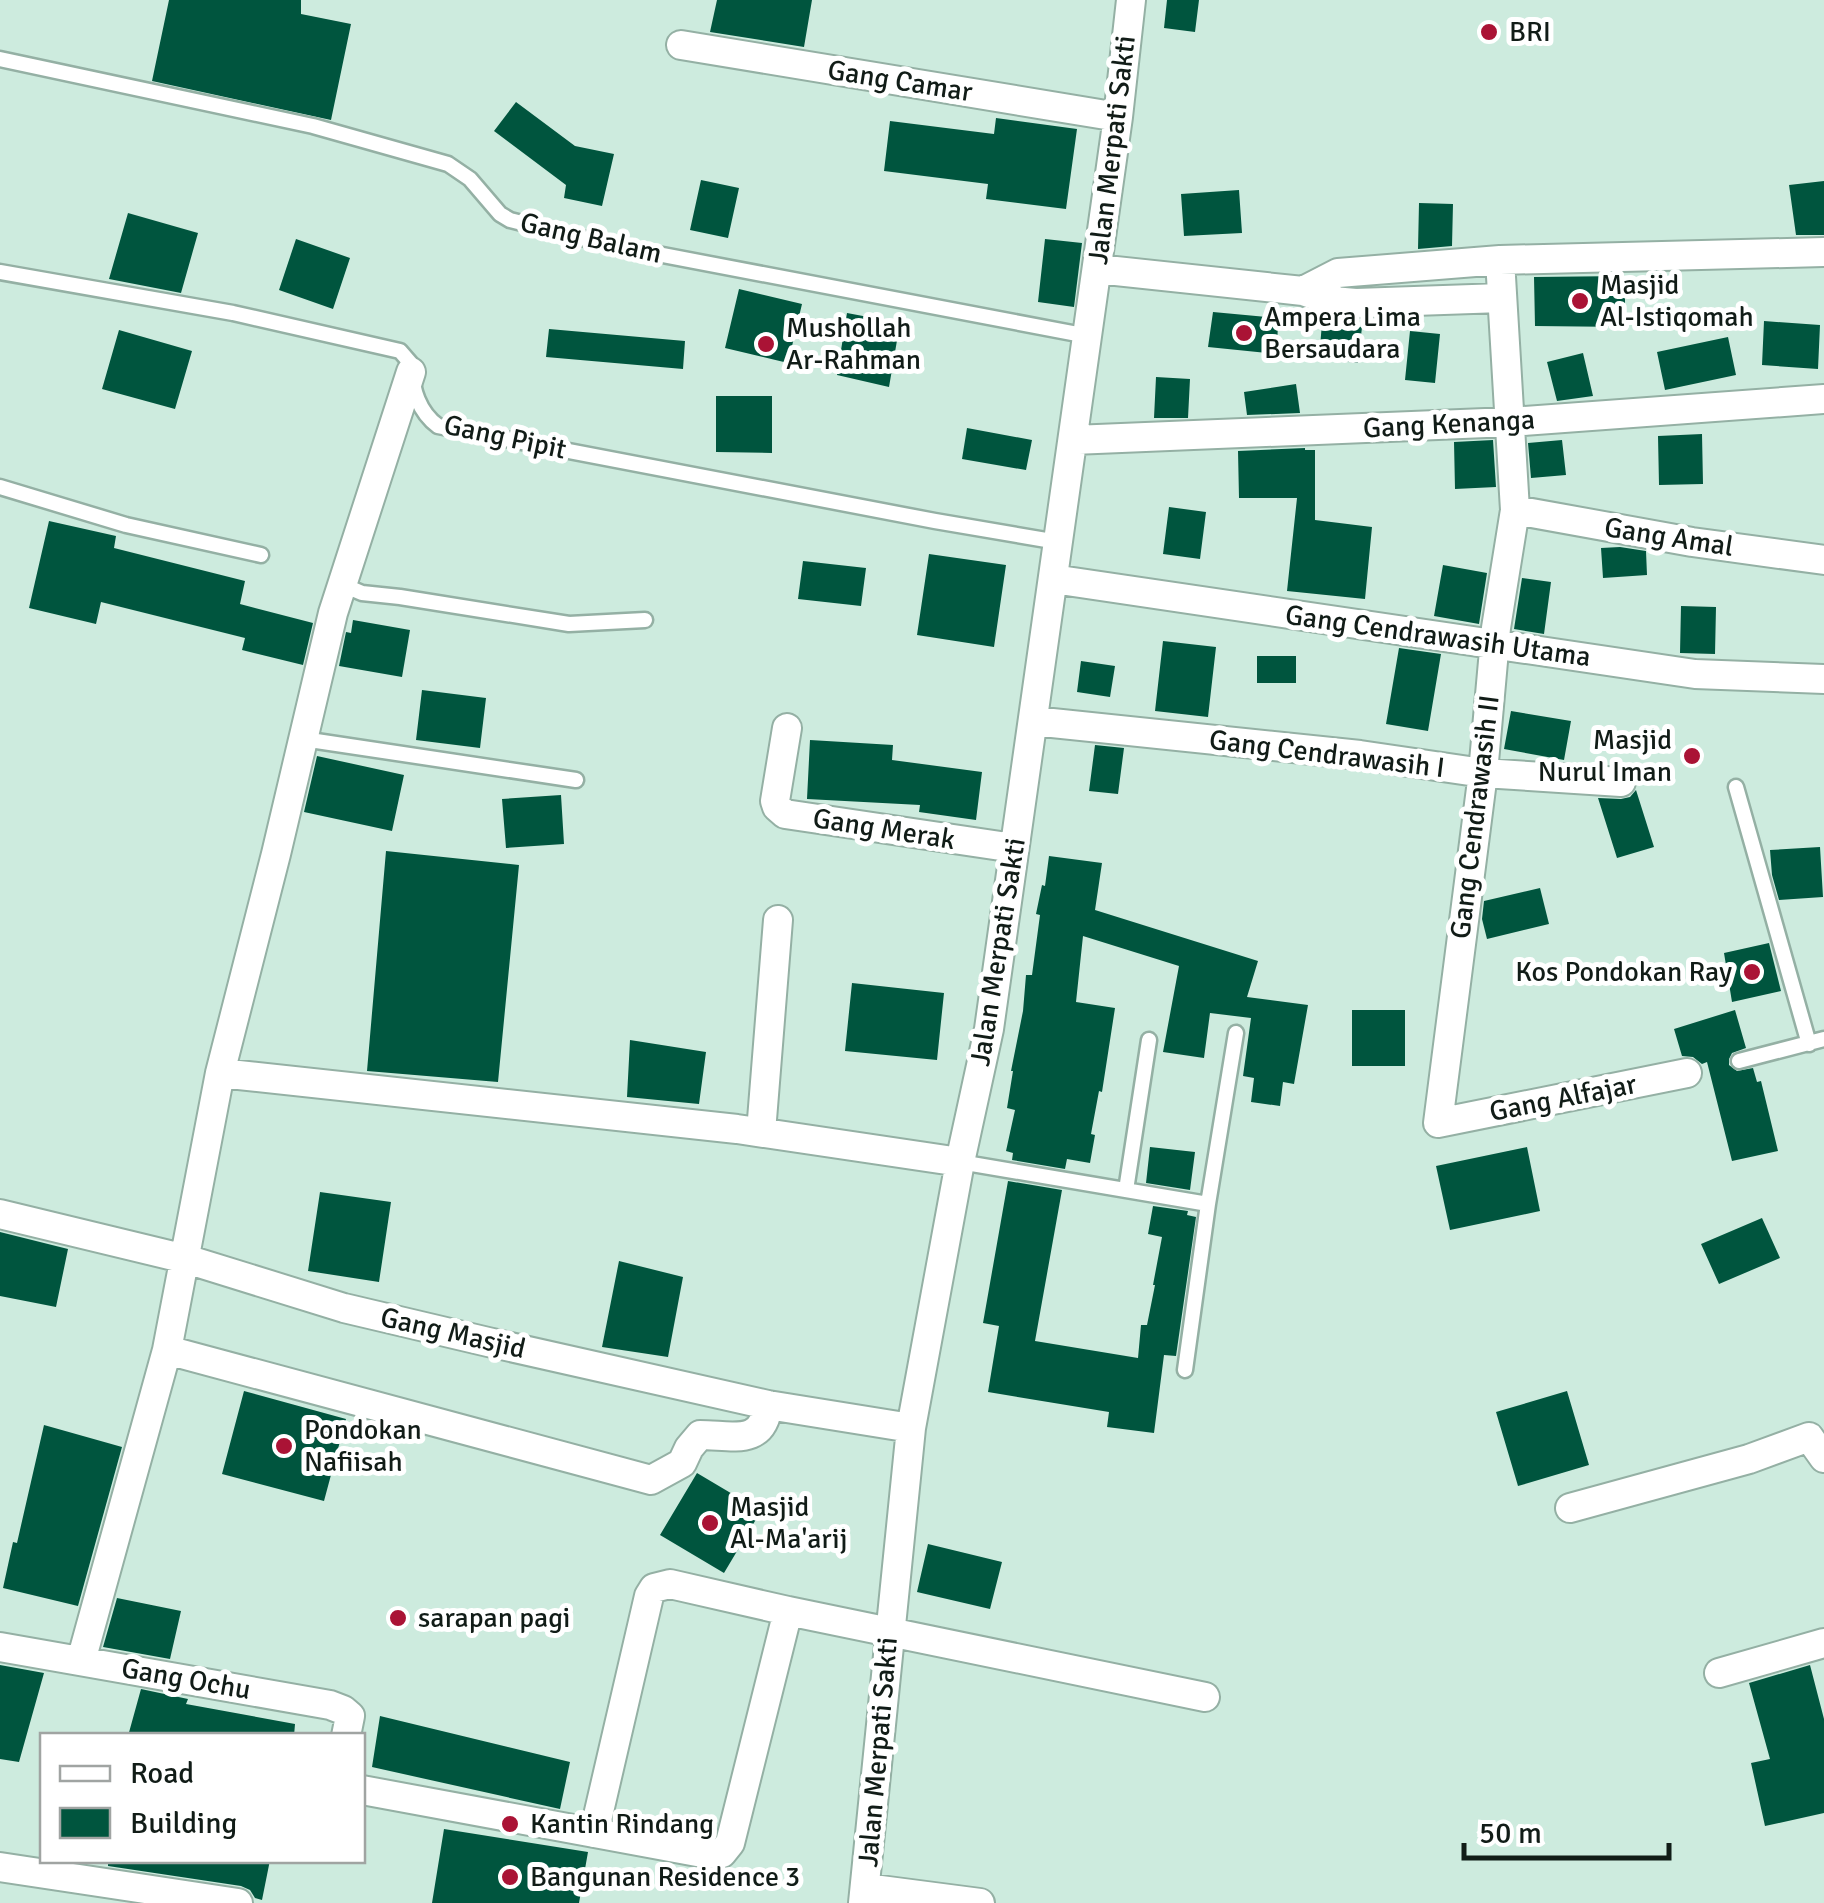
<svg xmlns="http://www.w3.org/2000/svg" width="1824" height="1903" viewBox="0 0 1824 1903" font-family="Signika,sans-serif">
	<rect width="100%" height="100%" fill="#cdebde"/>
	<path fill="#00553e" d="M 169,0 L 301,0 L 301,14 L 351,24 L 331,120 L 152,81 Z
		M 717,0 L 812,0 L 804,47 L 710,32 Z
		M 1167,0 L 1199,0 L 1195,32 L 1164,28 Z
		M 516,102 L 575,146 L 614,154 L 602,206 L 564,198 L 566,185 L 494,131 Z
		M 996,118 L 1077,129 L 1066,209 L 986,199 L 988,184 L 884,171 L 890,121 L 994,134 Z
		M 701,180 L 739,188 L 728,238 L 690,230 Z
		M 1824,181 L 1824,235 L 1796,235 L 1789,185 Z
		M 1239,190 L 1242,233 L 1184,236 L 1181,194 Z
		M 1419,203 L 1453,204 L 1452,246 L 1418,249 Z
		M 128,213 L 198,233 L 181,293 L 109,279 Z
		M 296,239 L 350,258 L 333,309 L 279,290 Z
		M 1045,239 L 1082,243 L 1074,307 L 1038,302 Z
		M 1625,276 L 1625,327 L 1535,326 L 1534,277 Z
		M 739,289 L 802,304 L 788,363 L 725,348 Z
		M 1213,312 L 1278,318 L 1277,354 L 1208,347 Z
		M 847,313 L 900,323 L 889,387 L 837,375 Z
		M 1764,321 L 1820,325 L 1818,369 L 1762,365 Z
		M 1322,323 L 1362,327 L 1358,363 L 1319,359 Z
		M 549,329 L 685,341 L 683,369 L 546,357 Z
		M 119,330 L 192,351 L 175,409 L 102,389 Z
		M 1410,331 L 1440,334 L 1435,383 L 1405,380 Z
		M 1728,337 L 1736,375 L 1665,390 L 1657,352 Z
		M 1583,353 L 1593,396 L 1557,401 L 1547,362 Z
		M 1156,377 L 1190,379 L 1188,418 L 1154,418 Z
		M 1296,384 L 1300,413 L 1247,415 L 1244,392 Z
		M 716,396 L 772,396 L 772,453 L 716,452 Z
		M 967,428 L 1032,440 L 1026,470 L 962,459 Z
		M 1702,434 L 1703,484 L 1659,485 L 1658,436 Z
		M 1493,440 L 1496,487 L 1455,489 L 1454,442 Z
		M 1562,440 L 1566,475 L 1531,478 L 1528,443 Z
		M 1305,448 L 1305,450 L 1315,450 L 1315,520 L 1372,527 L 1365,599 L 1287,591 L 1297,498 L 1239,498 L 1238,451 Z
		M 1169,507 L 1206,512 L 1200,559 L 1163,554 Z
		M 49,521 L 116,536 L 114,548 L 245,581 L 240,604 L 313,623 L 303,665 L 242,650 L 245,638 L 101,602 L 96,624 L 29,608 Z
		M 1620,547 L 1646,551 L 1647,575 L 1603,578 L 1601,548 Z
		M 929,554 L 1006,565 L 994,647 L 917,635 Z
		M 803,561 L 866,568 L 861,606 L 798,599 Z
		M 1443,565 L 1487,573 L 1479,624 L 1434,616 Z
		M 1522,578 L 1551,582 L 1544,634 L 1514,629 Z
		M 1681,606 L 1716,607 L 1715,654 L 1680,653 Z
		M 353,620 L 410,630 L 402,677 L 339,666 L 346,632 L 351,633 Z
		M 1163,641 L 1216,647 L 1208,717 L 1155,711 Z
		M 1399,648 L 1441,654 L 1428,731 L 1386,724 Z
		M 1257,656 L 1296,656 L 1296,683 L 1257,683 Z
		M 1081,661 L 1115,666 L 1110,697 L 1077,692 Z
		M 422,690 L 486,698 L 480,748 L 416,740 Z
		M 1511,711 L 1571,721 L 1564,760 L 1504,749 Z
		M 810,740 L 893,745 L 892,760 L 982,772 L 976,820 L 919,812 L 920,805 L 807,799 Z
		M 1095,745 L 1124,748 L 1118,794 L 1089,791 Z
		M 317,756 L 404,775 L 392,831 L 304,812 Z
		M 1636,790 L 1654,847 L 1617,858 L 1598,798 L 1621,799 L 1630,797 Z
		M 561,795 L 564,844 L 506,848 L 502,799 Z
		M 1820,847 L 1823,897 L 1779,900 L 1772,875 L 1770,850 Z
		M 386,851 L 519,865 L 498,1082 L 367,1071 Z
		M 1049,856 L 1102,863 L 1095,910 L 1258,961 L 1247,997 L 1308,1005 L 1294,1084 L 1283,1082 L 1280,1106 L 1251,1102 L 1254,1078 L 1243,1076 L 1251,1018 L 1210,1013 L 1204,1058 L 1163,1052 L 1179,966 L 1083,936 L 1076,1002 L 1115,1008 L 1102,1092 L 1099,1091 L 1091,1134 L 1095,1135 L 1090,1163 L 1067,1159 L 1065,1169 L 1012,1160 L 1013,1153 L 1006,1151 L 1015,1110 L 1007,1108 L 1013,1071 L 1011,1071 L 1023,1011 L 1026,975 L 1032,975 L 1040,915 L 1036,914 L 1042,885 L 1045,886 Z
		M 1540,888 L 1549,924 L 1487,939 L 1482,919 L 1484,901 Z
		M 1769,943 L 1781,991 L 1732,1002 L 1724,953 Z
		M 852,983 L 944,993 L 937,1060 L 845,1051 Z
		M 1352,1010 L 1405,1010 L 1405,1066 L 1352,1066 Z
		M 1735,1010 L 1746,1048 L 1732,1053 L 1729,1059 L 1729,1065 L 1737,1071 L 1753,1068 L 1757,1082 L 1761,1081 L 1778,1151 L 1732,1161 L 1707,1062 L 1702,1064 L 1693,1057 L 1682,1056 L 1674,1029 Z
		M 630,1040 L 706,1052 L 699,1104 L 627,1097 Z
		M 1150,1147 L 1195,1152 L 1190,1190 L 1146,1183 Z
		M 1527,1147 L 1540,1211 L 1450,1230 L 1436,1166 Z
		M 1008,1181 L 1062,1190 L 1035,1341 L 1138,1358 L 1141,1325 L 1147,1325 L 1155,1285 L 1153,1285 L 1162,1237 L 1148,1234 L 1153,1206 L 1188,1211 L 1187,1215 L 1196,1217 L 1176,1356 L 1164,1355 L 1154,1433 L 1107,1427 L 1109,1412 L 988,1392 L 999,1326 L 983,1323 Z
		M 320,1192 L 391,1202 L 379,1282 L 308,1271 Z
		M 1762,1218 L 1780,1258 L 1719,1284 L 1701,1244 Z
		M 0,1232 L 68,1249 L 56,1307 L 0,1296 Z
		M 619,1261 L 683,1277 L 668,1357 L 602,1347 Z
		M 244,1391 L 346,1419 L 324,1501 L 222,1474 Z
		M 1567,1391 L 1589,1465 L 1518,1486 L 1496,1412 Z
		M 44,1425 L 122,1447 L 78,1606 L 3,1588 L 13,1542 L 17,1543 Z
		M 697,1473 L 761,1511 L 724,1573 L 660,1535 Z
		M 928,1544 L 1002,1562 L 990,1609 L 917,1592 Z
		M 117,1598 L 181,1611 L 170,1659 L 103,1647 Z
		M 0,1665 L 44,1673 L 19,1762 L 0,1759 Z
		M 1810,1665 L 1824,1719 L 1824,1813 L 1765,1826 L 1751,1763 L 1770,1759 L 1749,1683 Z
		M 141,1689 L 188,1699 L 186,1704 L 295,1724 L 294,1736 L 128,1736 Z
		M 380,1716 L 570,1762 L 560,1809 L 372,1767 Z
		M 444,1829 L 588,1852 L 579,1903 L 432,1903 Z
		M 108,1860 L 270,1860 L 262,1900 L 255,1898 L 250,1890 L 241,1886 L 108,1866 Z"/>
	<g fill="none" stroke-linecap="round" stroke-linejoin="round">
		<defs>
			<path id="lane" d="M 0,59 L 313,126 L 448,164 L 470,179 L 500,214 L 510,220 L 605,244 L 1088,336
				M 0,272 L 233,313 L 400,351 L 413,366 C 410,388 420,413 438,426 L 935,521 L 1058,542
				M 0,487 L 126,525 L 261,555
				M 343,585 L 362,593 L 400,597 L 569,624 L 645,620
				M 303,739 L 576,780
				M 1736,787 L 1809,1044
				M 1739,1061 L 1824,1039
				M 960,1162 L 1208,1204 L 1185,1370
				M 1126,1190 L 1149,1040
				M 1208,1204 L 1236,1033"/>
			<path id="street" d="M 681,45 L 1118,117
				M 1500,260 L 1515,510 L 1496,628 L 1483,773 L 1438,1123 L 1687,1073
				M 1097,269 L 1303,291 L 1332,301 L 1356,303 L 1502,298
				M 1303,291 L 1338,273 L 1500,260 L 1824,252
				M 1073,440 L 1510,422 L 1824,399
				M 1515,510 L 1692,542 L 1824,560
				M 1053,579 L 1695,674 L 1824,679
				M 1033,721 L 1360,755 L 1483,773 L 1621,782
				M 787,728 L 775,801 L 777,807 L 785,814 L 1014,848
				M 220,1073 L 737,1129 L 960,1162
				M 761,1132 L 778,920
				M 0,1214 L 186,1259 L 344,1308 L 488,1342 L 768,1405 L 911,1428
				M 167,1350 L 651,1480 L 682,1463 L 689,1448 L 700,1435 C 732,1435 763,1447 768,1405
				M 1570,1508 L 1749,1459 L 1809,1437 L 1824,1458
				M 0,1647 L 330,1705 L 343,1710 L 350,1716 L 346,1736
				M 81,1661 L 167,1350 L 220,1073 L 276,854 L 333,613 L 411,372
				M 1719,1673 L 1824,1643
				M 362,1790 L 708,1854 L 722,1853 L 730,1843 L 788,1611 L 1205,1697
				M 594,1833 L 649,1596 L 654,1588 L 670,1584 L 788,1611
				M 0,1867 L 238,1903
				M 865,1888 L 980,1903
				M 863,1903 L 911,1428 L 960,1162 L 989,1029 L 1118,117 L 1131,0"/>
		</defs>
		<use href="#lane" stroke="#94b0a4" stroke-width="19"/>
		<use href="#street" stroke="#94b0a4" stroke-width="32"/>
		<use href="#lane" stroke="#fff" stroke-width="14"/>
		<use href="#street" stroke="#fff" stroke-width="28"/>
	</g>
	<g fill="#aa1335" stroke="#fff" stroke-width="4">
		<circle cx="1489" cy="32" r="10"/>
		<circle cx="1580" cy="301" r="10"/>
		<circle cx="1244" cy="333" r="10"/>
		<circle cx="766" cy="344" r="10"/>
		<circle cx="1692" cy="756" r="10"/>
		<circle cx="1752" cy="972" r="10"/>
		<circle cx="284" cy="1446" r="10"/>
		<circle cx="710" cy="1523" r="10"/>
		<circle cx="398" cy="1618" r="10"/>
		<circle cx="510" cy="1824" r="10"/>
		<circle cx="510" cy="1877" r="10"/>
	</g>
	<g text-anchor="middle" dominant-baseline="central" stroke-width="10" stroke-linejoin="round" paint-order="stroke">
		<g font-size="28" fill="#111c17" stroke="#fff" text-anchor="start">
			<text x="1509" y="32">BRI</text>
			<text x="1600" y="285">Masjid<tspan x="1600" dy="32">Al-Istiqomah</tspan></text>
			<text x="1264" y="317">Ampera Lima<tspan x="1264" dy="32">Bersaudara</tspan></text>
			<text x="786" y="328">Mushollah<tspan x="786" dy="32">Ar-Rahman</tspan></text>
			<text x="1672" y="740" text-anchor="end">Masjid<tspan x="1672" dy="32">Nurul Iman</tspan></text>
			<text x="1732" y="972" text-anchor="end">Kos Pondokan Ray</text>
			<text x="304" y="1430">Pondokan<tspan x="304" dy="32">Nafiisah</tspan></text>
			<text x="730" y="1507">Masjid<tspan x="730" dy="32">Al-Ma'arij</tspan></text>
			<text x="418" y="1618">sarapan pagi</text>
			<text x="530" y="1824">Kantin Rindang</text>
			<text x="530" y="1877">Bangunan Residence 3</text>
		</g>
		<g font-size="28" fill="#111c17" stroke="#fff">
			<text transform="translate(900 81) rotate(9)">Gang Camar</text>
			<text transform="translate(1112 150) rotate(-83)">Jalan Merpati Sakti</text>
			<text transform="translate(591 238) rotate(13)">Gang Balam</text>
			<text transform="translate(1449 424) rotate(-3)">Gang Kenanga</text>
			<text transform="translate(505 437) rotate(12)">Gang Pipit</text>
			<text transform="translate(1669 537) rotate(9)">Gang Amal</text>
			<text transform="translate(1438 636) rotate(8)">Gang Cendrawasih Utama</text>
			<text transform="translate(1327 754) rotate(7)">Gang Cendrawasih I</text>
			<text transform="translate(1475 817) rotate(-83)">Gang Cendrawasih II</text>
			<text transform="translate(884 829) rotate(9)">Gang Merak</text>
			<text transform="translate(998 952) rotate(-81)">Jalan Merpati Sakti</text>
			<text transform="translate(1563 1098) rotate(-11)">Gang Alfajar</text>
			<text transform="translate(453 1333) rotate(13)">Gang Masjid</text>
			<text transform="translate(186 1679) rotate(10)">Gang Ochu</text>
			<text transform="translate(878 1752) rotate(-85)">Jalan Merpati Sakti</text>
		</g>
	</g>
	<rect x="40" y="1733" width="325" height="130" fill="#ffffff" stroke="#a0a4a2" stroke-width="2.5"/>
	<rect x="60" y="1766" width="50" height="15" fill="#ffffff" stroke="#a0a4a2" stroke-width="2.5"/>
	<text x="130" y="1783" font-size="30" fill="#111c17">Road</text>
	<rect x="60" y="1808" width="50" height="30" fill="#00553e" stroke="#a0a4a2" stroke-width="2.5"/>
	<text x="130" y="1833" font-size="30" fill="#111c17">Building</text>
	<path d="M1464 1843v15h205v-15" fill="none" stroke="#111c17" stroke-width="5"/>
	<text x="1479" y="1843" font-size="30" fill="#111c17" stroke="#ffffff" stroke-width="8" paint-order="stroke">50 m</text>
</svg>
